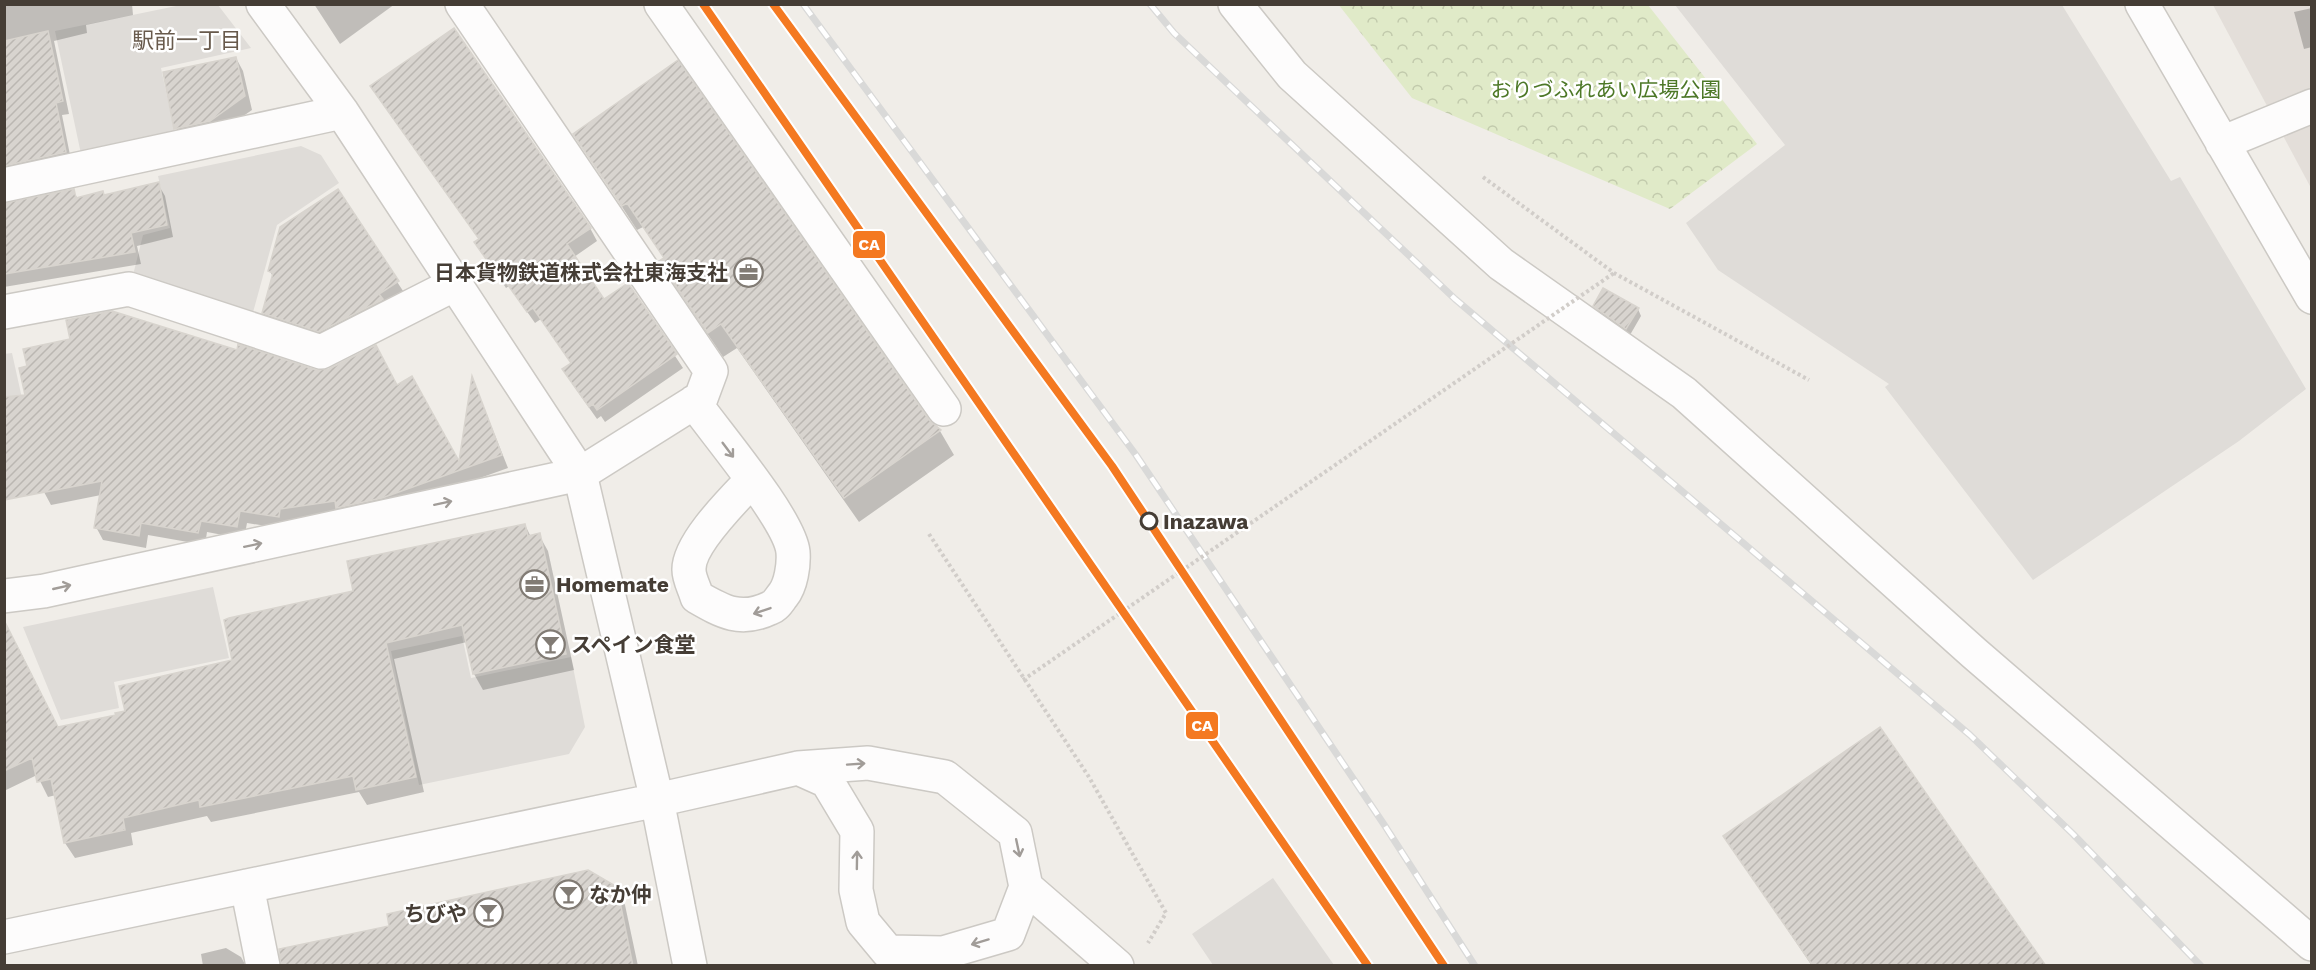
<svg xmlns="http://www.w3.org/2000/svg" width="2316" height="970" viewBox="0 0 2316 970" font-family="'Work Sans','Noto Sans JP',sans-serif">
	<defs>
		<pattern id="park-crowns" width="20" height="18" patternUnits="userSpaceOnUse" patternTransform="scale(1.5)"><rect width="20" height="18" fill="#e0eac8"/><path d="M2 6a3 3 0 1 1 6 0M12 15a3 3 0 1 1 6 0" fill="none" stroke="#c2caac"/></pattern>
		<pattern id="building-hatch" width="6" height="6" patternUnits="userSpaceOnUse" patternTransform="scale(1.5)"><rect width="6" height="6" fill="#d8d4cf"/><path d="M-1 1l2-2M0 6l6-6M5 7l2-2" fill="none" stroke="#bbb7b2"/></pattern>
	</defs>
	<rect width="100%" height="100%" fill="#f0ede8"/>
	<path fill="#e3ded9" d="M 2213,5 L 2311,5 L 2311,188 Z"/>
	<path fill="url(#park-crowns)" d="M 1338,4 L 1648,5 L 1757,144 L 1670,209 L 1412,98 Z"/>
	<path fill="#dfdcd8" d="M 181,5 L 218,5 L 251,48 L 161,68 L 175,134 L 81,154 L 55,31 Z
		M 1675,5 L 2062,5 L 2171,181 L 2180,177 L 2306,389 L 2239,441 L 2033,580 L 1885,387 L 1889,384 L 1718,270 L 1686,223 L 1785,145 Z
		M 301,146 L 321,155 L 339,183 L 277,225 L 252,316 L 133,275 L 143,235 L 170,228 L 158,176 Z
		M 12,353 L 27,421 L 4,426 L 4,354 Z
		M 213,587 L 229,658 L 114,682 L 119,708 L 61,720 L 23,627 Z
		M 462,636 L 471,678 L 571,657 L 585,727 L 569,754 L 419,785 L 391,651 Z
		M 1273,878 L 1334,965 L 1213,965 L 1192,934 Z"/>
	<path fill="#0003" d="M 4,4 L 132,4 L 133,15 L 86,25 L 87,33 L 54,41 L 69,114 L 62,115 L 72,165 L 4,180 Z
		M 314,4 L 395,4 L 340,44 Z
		M 2312,8 L 2312,47 L 2304,49 L 2294,12 Z
		M 236,58 L 243,71 L 252,110 L 217,134 L 183,142 L 176,128 Z
		M 372,87 L 590,228 L 597,241 L 574,257 L 604,301 L 628,285 L 683,368 L 605,422 L 601,416 L 597,419 L 571,382 L 572,364 L 541,319 L 535,323 L 509,286 L 506,288 L 484,255 L 480,240 Z
		M 575,134 L 940,431 L 954,455 L 859,522 L 737,348 L 723,357 L 676,287 L 661,262 L 665,259 L 643,227 L 637,230 Z
		M 158,184 L 165,196 L 173,237 L 137,246 L 141,264 L 4,287 L 4,205 L 73,191 L 78,199 L 104,196 Z
		M 338,191 L 405,294 L 327,344 L 271,325 L 263,313 L 273,277 L 270,271 Z
		M 1595,306 L 1638,309 L 1641,316 L 1630,335 L 1599,313 Z
		M 238,352 L 315,371 L 397,387 L 459,465 L 473,380 L 508,468 L 390,510 L 285,529 L 247,523 L 244,539 L 207,532 L 205,545 L 148,535 L 146,548 L 103,540 L 96,527 L 101,495 L 51,505 L 44,492 L 21,369 Z
		M 525,525 L 531,537 L 539,535 L 548,551 L 574,670 L 483,690 L 474,674 L 467,642 L 394,659 L 424,792 L 367,805 L 359,792 L 211,822 L 207,816 L 131,833 L 133,845 L 75,858 L 65,843 L 56,795 L 48,797 L 37,775 L 4,791 L 4,633 L 9,631 L 18,647 L 59,729 L 118,717 L 234,661 L 355,592 Z
		M 1725,837 L 2044,966 L 1812,966 Z
		M 615,888 L 625,905 L 638,966 L 281,966 Z
		M 226,948 L 241,957 L 246,966 L 203,966 L 201,954 Z"/>
	<path fill="url(#building-hatch)" stroke="#d8d4ce" stroke-width="1.5" d="M 454,28 L 591,228 L 567,244 L 604,299 L 628,283 L 677,354 L 597,410 L 593,404 L 589,407 L 562,369 L 571,363 L 533,308 L 527,312 L 500,274 L 498,276 L 474,242 L 479,239 L 370,86 Z
		M 48,31 L 63,101 L 56,103 L 66,152 L 4,166 L 4,41 Z
		M 236,57 L 245,96 L 210,121 L 174,129 L 163,72 Z
		M 678,60 L 929,420 L 941,430 L 844,498 L 721,324 L 708,333 L 659,261 L 664,258 L 627,203 L 622,206 L 573,134 Z
		M 159,182 L 167,225 L 131,233 L 135,252 L 4,274 L 4,203 L 74,189 L 76,198 L 103,191 L 104,195 Z
		M 338,189 L 399,281 L 379,294 L 383,299 L 380,301 L 319,332 L 262,313 L 273,273 L 268,271 L 280,227 Z
		M 1603,288 L 1639,308 L 1626,329 L 1593,306 Z
		M 112,311 L 237,350 L 238,344 L 316,370 L 329,369 L 376,345 L 397,385 L 412,376 L 459,461 L 472,376 L 502,455 L 382,498 L 336,508 L 335,501 L 280,509 L 279,517 L 240,511 L 237,527 L 201,521 L 198,533 L 141,523 L 139,536 L 94,528 L 102,481 L 4,500 L 4,397 L 25,395 L 19,368 L 27,366 L 23,349 L 70,339 L 66,320 Z
		M 525,524 L 528,536 L 540,533 L 566,654 L 473,674 L 462,625 L 386,643 L 416,777 L 356,790 L 353,776 L 200,807 L 199,800 L 123,818 L 125,830 L 64,843 L 51,779 L 37,782 L 32,758 L 4,771 L 4,620 L 58,727 L 116,715 L 115,713 L 125,711 L 119,686 L 232,660 L 224,620 L 229,618 L 353,591 L 347,561 Z
		M 1880,727 L 2046,966 L 1813,966 L 1723,836 Z
		M 588,870 L 617,887 L 633,966 L 281,966 L 279,949 L 389,926 L 387,914 Z"/>
	<g fill="none" stroke-linecap="round" stroke-linejoin="round">
		<defs>
			<path id="minor" d="M 263,4 L 342,112 L 580,474 L 657,800 L 690,966
				M 661,4 L 944,409
				M 1235,4 L 1292,75 L 1501,264 L 1684,393 L 1974,653 L 2312,944
				M 2142,4 L 2312,297
				M 2222,143 L 2312,106
				M 4,185 L 342,112
				M 4,312 L 129,289 L 321,352 L 453,285
				M 694,402 C 715,432 790,520 793,552 C 794,565 791,585 783,595 C 779,600 776,606 770,608 C 741,622 723,612 697,597 C 695,589 689,579 689,570 C 688,544 734,499 752,480
				M 4,596 L 44,591 L 580,474 L 701,398 L 711,371 L 462,4
				M 247,886 L 263,966
				M 1026,887 L 1117,966
				M 4,937 L 657,800 L 798,768 L 868,763 L 945,777 L 1015,833 L 1026,887 L 1008,934 L 943,953 L 888,952 L 863,922 L 856,890 L 857,831 L 827,781 L 798,768"/>
		</defs>
		<use href="#minor" stroke="#ccc9c4" stroke-width="36"/>
		<path stroke="#d1cdc9" stroke-width="4" stroke-dasharray="3 3" stroke-linecap="butt" d="M 1483,177 L 1614,273 L 1809,380
			M 929,534 L 1089,777 L 1166,913 L 1148,943"/>
		<use href="#minor" stroke="#fdfcfc" stroke-width="33"/>
		<defs>
			<path id="rail" d="M 803,4 L 1136,455 L 1385,826 L 1475,966
				M 1150,4 L 1174,33 L 1455,299 L 1970,735 L 2073,834 L 2201,966"/>
		</defs>
		<use href="#rail" stroke="#d9d9d8" stroke-width="7"/>
		<use href="#rail" stroke="#fff" stroke-width="4.5" stroke-dasharray="14" stroke-linecap="butt"/>
		<path stroke="#d1cdc9" stroke-width="4" stroke-dasharray="3 3" stroke-linecap="butt" d="M 1023,680 L 1614,273"/>
		<defs>
			<path id="rail-1" d="M 703,4 L 1368,966
				M 773,4 L 1112,466 L 1444,966"/>
		</defs>
		<use href="#rail-1" stroke="#fff" stroke-width="12"/>
		<use href="#rail-1" stroke="#f47921" stroke-width="8"/>
	</g>
	<defs><path id="oneway-shaft" d="M-6 0H5M1.5-3L5.5 0L1.5 3" fill="none" stroke-width="1.6" stroke-linecap="round" stroke-linejoin="round" transform="scale(1.5)"/></defs>
	<g stroke="#a19c98">
		<use href="#oneway-shaft" transform="translate(728 450) rotate(53)"/>
		<use href="#oneway-shaft" transform="translate(443 503) rotate(-12)"/>
		<use href="#oneway-shaft" transform="translate(253 545) rotate(-12)"/>
		<use href="#oneway-shaft" transform="translate(62 587) rotate(-13)"/>
		<use href="#oneway-shaft" transform="translate(762 611) rotate(161)"/>
		<use href="#oneway-shaft" transform="translate(856 764) rotate(-4)"/>
		<use href="#oneway-shaft" transform="translate(1018 848) rotate(78)"/>
		<use href="#oneway-shaft" transform="translate(857 860) rotate(-89)"/>
		<use href="#oneway-shaft" transform="translate(980 942) rotate(163)"/>
	</g>
	<defs>
		<symbol id="office-ring" viewBox="-11 -11 22 22"><circle r="9.5" fill="#fff" stroke="#817b74" stroke-width="1.5"/><path d="M-6-3h4V-5.5h4V-3h4V5H-6ZM-1-4.5V-3h2v-1.5ZM-6 0V1H6V0Z" fill="#817b74"/></symbol>
		<symbol id="bar-ring" viewBox="-11 -11 22 22"><circle r="9.5" fill="#fff" stroke="#817b74" stroke-width="1.5"/><path d="M-6-5H6L.8 .8V4.5H3.5V6h-7V4.5H-.8V.8Z" fill="#817b74"/></symbol>
	</defs>
	<g fill-rule="evenodd">
		<use href="#office-ring" x="732" y="256" width="33" height="33"/>
		<use href="#office-ring" x="518" y="568" width="33" height="33"/>
		<use href="#bar-ring" x="534" y="628" width="33" height="33"/>
		<use href="#bar-ring" x="552" y="878" width="33" height="33"/>
		<use href="#bar-ring" x="472" y="896" width="33" height="33"/>
	</g>
	<circle fill="#fff" stroke="#453d35" stroke-width="3" cx="1149" cy="521" r="8"/>
	<g text-anchor="middle" dominant-baseline="central" stroke-width="5" stroke-linejoin="round" paint-order="stroke">
		<g font-size="21" fill="#4d7827" stroke="#fff">
			<text x="1606" y="89">おりづふれあい広場公園</text>
		</g>
		<g font-size="21" font-weight="bold" fill="#453d35" stroke="#fff" text-anchor="start">
			<text x="728" y="272" text-anchor="end">日本貨物鉄道株式会社東海支社</text>
			<text x="556" y="584">Homemate</text>
			<text x="571" y="644">スペイン食堂</text>
			<text x="589" y="894">なか仲</text>
			<text x="467" y="913" text-anchor="end">ちびや</text>
		</g>
		<g font-size="21" font-weight="bold" fill="#453d35" stroke="#fff" text-anchor="start">
			<text x="1163" y="521">Inazawa</text>
		</g>
		<g font-size="22" fill="#685a4c" stroke="#fff">
			<text x="187" y="40">駅前一丁目</text>
		</g>
	</g>
	<g stroke="#fff" stroke-width="2">
		<rect x="852" y="230" width="34" height="29" rx="6" fill="#f47921"/>
		<rect x="1185" y="711" width="34" height="29" rx="6" fill="#f47921"/>
	</g>
	<g font-size="16" text-anchor="middle" font-weight="bold" fill="#fff">
		<text x="869" y="250">CA</text>
		<text x="1202" y="731">CA</text>
	</g>
	<rect width="2316" height="970" fill="none" stroke="#453d35" stroke-width="12"/>
</svg>
